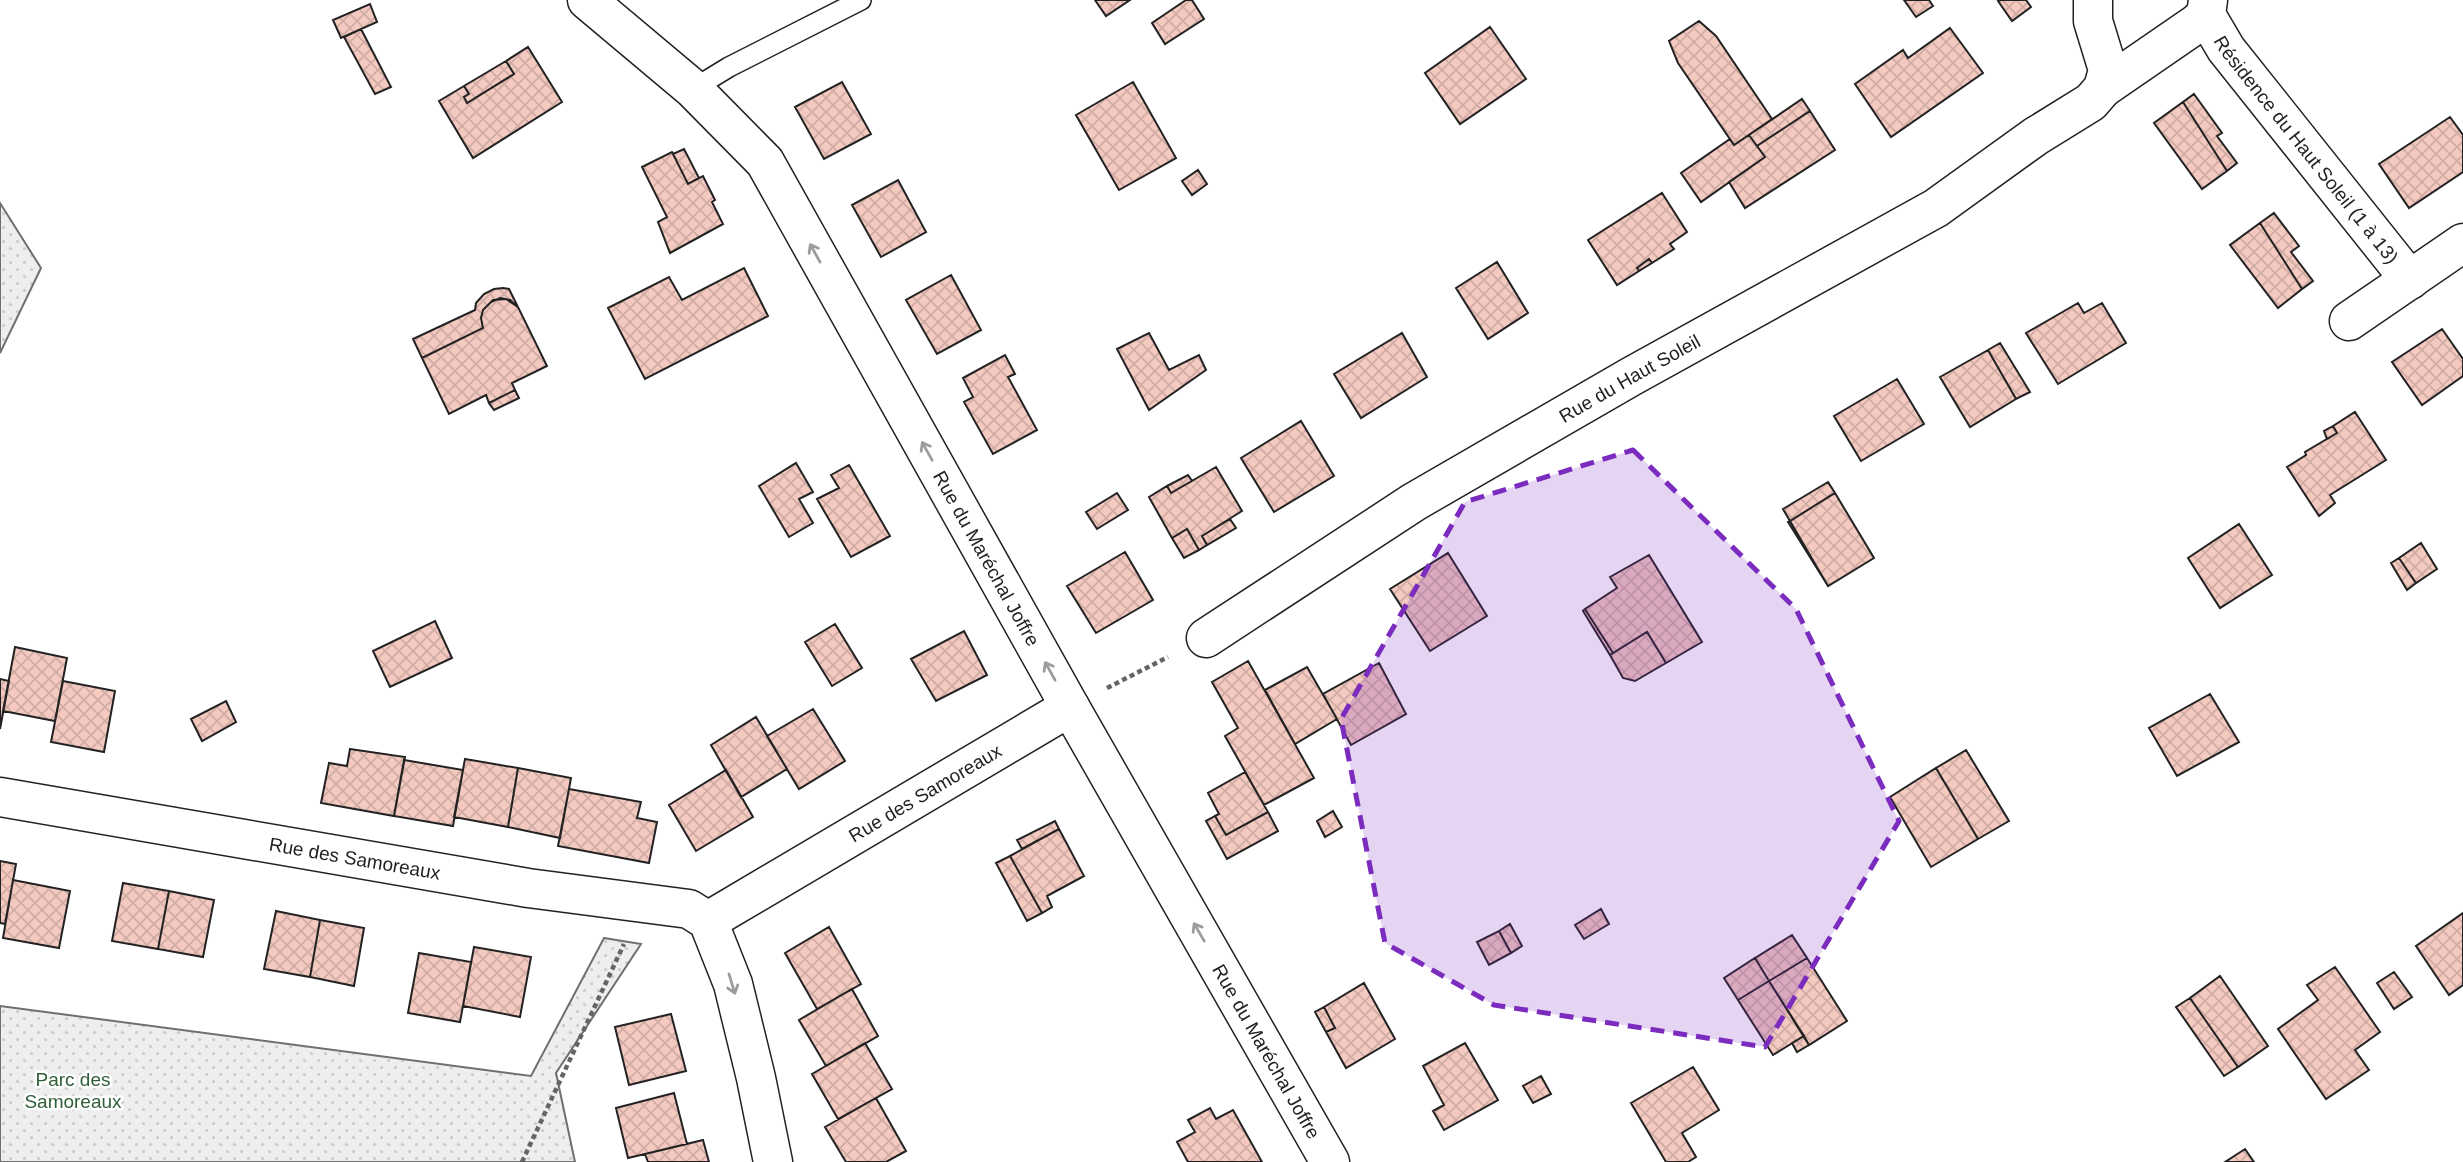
<svg xmlns="http://www.w3.org/2000/svg" width="2463" height="1162" viewBox="0 0 2463 1162" font-family="Arial,sans-serif">
	<defs>
		<pattern id="green-dots" width="8" height="8" patternUnits="userSpaceOnUse" patternTransform="scale(1.75)"><rect width="8" height="8" fill="#eee"/><path d="M2 2h.1M6 6h.1" fill="none" stroke="#ccc" stroke-width="1.8" stroke-linecap="round"/></pattern>
		<pattern id="building-cross-hatch" width="8" height="8" patternUnits="userSpaceOnUse" patternTransform="scale(1.75)"><rect width="8" height="8" fill="#f3c9c0"/><path d="M0 0l8 8M0 8l8-8" fill="none" stroke="#d0aca5"/></pattern>
	</defs>
	<rect width="100%" height="100%" fill="#fff"/>
	<path fill="url(#green-dots)" stroke="#6f6f6f" stroke-width="2" d="M 0,203 L 41,268 L 0,353 Z
		M 604,938 L 641,944 L 556,1073 L 575,1162 L 0,1162 L 0,1006 L 531,1076 Z"/>
	<path fill="url(#building-cross-hatch)" stroke="#222" stroke-width="2" d="M 1095,0 L 1130,0 L 1106,16 Z
		M 1186,0 L 1192,0 L 1204,19 L 1165,44 L 1152,23 Z
		M 1904,0 L 1929,0 L 1933,6 L 1916,17 Z
		M 2000,0 L 2026,0 L 2031,7 L 2012,21 L 1998,1 Z
		M 370,4 L 377,22 L 341,38 L 333,20 Z
		M 1699,21 L 1716,36 L 1772,119 L 1734,145 L 1678,63 L 1669,41 Z
		M 1490,27 L 1526,79 L 1460,124 L 1425,73 Z
		M 1950,28 L 1983,73 L 1891,137 L 1855,84 L 1903,50 L 1908,58 Z
		M 361,29 L 391,87 L 375,94 L 344,37 Z
		M 528,47 L 562,102 L 473,158 L 439,101 L 464,86 L 469,94 L 464,97 L 467,103 L 514,74 L 506,61 Z
		M 506,61 L 514,74 L 467,103 L 464,97 L 469,94 L 464,86 Z
		M 842,82 L 871,134 L 824,159 L 795,107 Z
		M 1133,82 L 1176,158 L 1119,190 L 1076,115 Z
		M 2194,94 L 2222,133 L 2217,136 L 2237,163 L 2227,171 L 2183,102 Z
		M 1802,99 L 1810,111 L 1757,146 L 1749,135 Z
		M 2183,102 L 2227,171 L 2202,189 L 2154,123 Z
		M 1810,111 L 1835,150 L 1745,208 L 1729,182 L 1765,157 L 1757,146 Z
		M 2450,117 L 2463,135 L 2463,172 L 2409,208 L 2379,164 Z
		M 1749,135 L 1765,157 L 1701,202 L 1681,173 L 1730,139 L 1734,145 Z
		M 684,149 L 699,178 L 688,184 L 673,154 Z
		M 672,152 L 688,184 L 703,176 L 715,200 L 712,202 L 723,224 L 670,253 L 658,222 L 667,217 L 642,167 Z
		M 1198,170 L 1207,184 L 1192,195 L 1182,181 Z
		M 898,180 L 926,232 L 881,257 L 852,205 Z
		M 1662,193 L 1687,232 L 1670,244 L 1674,249 L 1652,263 L 1649,259 L 1637,268 L 1639,271 L 1617,285 L 1588,240 Z
		M 2274,213 L 2299,246 L 2291,252 L 2313,281 L 2302,289 L 2260,223 Z
		M 2260,223 L 2302,289 L 2278,308 L 2230,245 Z
		M 1649,259 L 1652,263 L 1639,271 L 1637,268 Z
		M 1497,262 L 1528,313 L 1488,339 L 1456,288 Z
		M 744,268 L 768,316 L 645,379 L 608,308 L 669,277 L 682,300 Z
		M 951,275 L 981,330 L 937,354 L 906,300 Z
		M 503,288 L 509,289 L 518,307 L 506,299 L 493,300 L 483,310 L 481,318 L 483,328 L 422,358 L 413,339 L 475,310 L 476,303 L 484,294 L 494,289 Z
		M 500,298 L 510,300 L 518,307 L 547,366 L 512,383 L 515,390 L 489,403 L 486,395 L 449,414 L 422,358 L 483,328 L 481,318 L 483,310 L 491,302 Z
		M 2078,303 L 2084,313 L 2102,303 L 2126,343 L 2058,384 L 2026,333 Z
		M 2442,329 L 2463,359 L 2463,376 L 2422,405 L 2392,362 Z
		M 1149,333 L 1169,370 L 1199,355 L 1206,370 L 1149,410 L 1117,349 Z
		M 1402,333 L 1427,377 L 1361,418 L 1334,374 Z
		M 2000,343 L 2030,392 L 2016,399 L 1988,350 Z
		M 1988,350 L 2016,399 L 1970,427 L 1940,377 Z
		M 1005,355 L 1015,374 L 1008,377 L 1037,430 L 993,454 L 964,402 L 973,397 L 963,378 Z
		M 1897,379 L 1924,424 L 1861,461 L 1834,416 Z
		M 515,390 L 519,398 L 494,410 L 489,403 Z
		M 2355,412 L 2386,460 L 2330,495 L 2335,503 L 2319,516 L 2287,467 L 2306,455 L 2305,452 L 2337,433 L 2333,426 Z
		M 1301,421 L 1334,476 L 1274,512 L 1241,458 Z
		M 2333,426 L 2337,433 L 2327,439 L 2324,431 Z
		M 796,463 L 813,492 L 799,499 L 813,523 L 789,537 L 759,486 Z
		M 849,465 L 890,536 L 851,557 L 817,499 L 839,488 L 831,475 Z
		M 1216,467 L 1242,511 L 1202,536 L 1207,545 L 1199,550 L 1187,529 L 1172,538 L 1149,497 L 1167,486 L 1171,493 Z
		M 1188,475 L 1192,481 L 1171,493 L 1167,486 Z
		M 1828,482 L 1835,493 L 1790,521 L 1783,509 Z
		M 1117,493 L 1128,510 L 1097,529 L 1086,512 Z
		M 1835,493 L 1874,558 L 1828,586 L 1790,521 Z
		M 1230,519 L 1236,528 L 1207,545 L 1202,536 Z
		M 1790,521 L 1828,586 L 1788,522 Z
		M 2239,524 L 2272,575 L 2220,608 L 2188,558 Z
		M 1187,529 L 1199,550 L 1184,558 L 1172,538 Z
		M 2421,543 L 2437,569 L 2416,583 L 2399,558 Z
		M 1125,552 L 1153,600 L 1096,633 L 1067,586 Z
		M 1448,553 L 1487,616 L 1430,651 L 1390,589 Z
		M 1649,555 L 1702,642 L 1666,663 L 1647,632 L 1613,653 L 1585,609 L 1617,588 L 1610,577 Z
		M 2399,558 L 2416,583 L 2407,590 L 2391,563 Z
		M 1585,609 L 1613,653 L 1610,655 L 1583,611 Z
		M 435,621 L 452,658 L 390,687 L 373,651 Z
		M 835,624 L 862,668 L 832,686 L 805,642 Z
		M 964,631 L 987,675 L 936,701 L 911,659 Z
		M 1647,632 L 1666,663 L 1635,681 L 1623,678 L 1610,655 Z
		M 15,647 L 67,658 L 55,721 L 3,711 Z
		M 1248,661 L 1314,778 L 1264,805 L 1225,736 L 1238,728 L 1212,682 Z
		M 1379,663 L 1406,714 L 1351,745 L 1323,694 Z
		M 1307,667 L 1337,719 L 1295,744 L 1265,690 Z
		M 0,679 L 9,681 L 0,729 Z
		M 63,681 L 115,691 L 104,752 L 51,742 Z
		M 2210,694 L 2239,742 L 2177,776 L 2149,728 Z
		M 226,701 L 236,722 L 202,741 L 191,719 Z
		M 813,709 L 845,761 L 799,789 L 767,736 Z
		M 756,717 L 787,769 L 741,797 L 711,745 Z
		M 350,749 L 405,757 L 394,816 L 321,803 L 329,763 L 347,766 Z
		M 1966,750 L 2009,821 L 1978,839 L 1936,768 Z
		M 465,759 L 518,768 L 508,827 L 454,817 Z
		M 404,760 L 463,770 L 453,826 L 394,816 Z
		M 518,768 L 571,778 L 560,838 L 508,827 Z
		M 1936,768 L 1978,839 L 1931,867 L 1890,797 Z
		M 726,770 L 753,817 L 696,851 L 669,805 Z
		M 1245,772 L 1268,812 L 1226,835 L 1215,816 L 1219,814 L 1208,793 Z
		M 569,789 L 641,802 L 637,818 L 657,822 L 649,863 L 558,846 Z
		M 1333,811 L 1342,827 L 1325,837 L 1317,821 Z
		M 1268,812 L 1278,831 L 1227,859 L 1206,821 L 1215,816 L 1226,835 Z
		M 1055,821 L 1059,829 L 1022,849 L 1017,840 Z
		M 1059,829 L 1084,876 L 1047,896 L 1052,907 L 1042,913 L 1010,856 Z
		M 1010,856 L 1042,913 L 1027,921 L 996,863 Z
		M 0,861 L 16,864 L 5,924 L 0,923 Z
		M 13,880 L 70,891 L 59,948 L 3,938 Z
		M 123,883 L 169,891 L 158,949 L 112,941 Z
		M 169,891 L 214,900 L 203,957 L 158,949 Z
		M 1601,909 L 1609,924 L 1584,939 L 1575,925 Z
		M 276,911 L 320,920 L 310,977 L 264,969 Z
		M 2463,913 L 2463,985 L 2449,995 L 2416,946 Z
		M 320,920 L 364,928 L 354,986 L 310,977 Z
		M 1510,924 L 1522,946 L 1511,953 L 1499,931 Z
		M 829,927 L 861,984 L 817,1009 L 785,953 Z
		M 1499,931 L 1511,953 L 1489,965 L 1477,942 Z
		M 1792,935 L 1807,958 L 1769,981 L 1755,958 Z
		M 474,947 L 531,957 L 520,1017 L 463,1006 Z
		M 419,953 L 471,962 L 460,1022 L 408,1013 Z
		M 1755,958 L 1769,981 L 1738,1000 L 1724,978 Z
		M 1807,958 L 1847,1021 L 1809,1045 L 1769,981 Z
		M 2335,967 L 2380,1032 L 2355,1050 L 2369,1070 L 2326,1099 L 2278,1029 L 2318,1000 L 2307,985 Z
		M 2394,972 L 2412,997 L 2394,1009 L 2377,983 Z
		M 2220,976 L 2268,1046 L 2238,1067 L 2190,998 Z
		M 1769,981 L 1804,1036 L 1773,1055 L 1738,1000 Z
		M 1364,983 L 1395,1039 L 1346,1068 L 1326,1032 L 1335,1028 L 1324,1007 Z
		M 852,989 L 878,1036 L 826,1066 L 799,1020 Z
		M 2190,998 L 2238,1067 L 2224,1076 L 2176,1007 Z
		M 1324,1007 L 1335,1028 L 1326,1032 L 1315,1012 Z
		M 671,1014 L 686,1071 L 629,1085 L 615,1027 Z
		M 1804,1036 L 1809,1045 L 1797,1052 L 1792,1043 Z
		M 865,1043 L 892,1089 L 838,1119 L 812,1074 Z
		M 1465,1043 L 1498,1100 L 1444,1130 L 1433,1111 L 1444,1105 L 1423,1066 Z
		M 1693,1067 L 1719,1110 L 1682,1133 L 1696,1157 L 1688,1162 L 1666,1162 L 1631,1103 Z
		M 1541,1076 L 1551,1094 L 1533,1103 L 1523,1086 Z
		M 674,1093 L 687,1144 L 628,1158 L 616,1108 Z
		M 876,1098 L 906,1151 L 886,1162 L 846,1162 L 825,1127 Z
		M 1210,1108 L 1216,1119 L 1233,1110 L 1262,1162 L 1188,1162 L 1177,1142 L 1195,1132 L 1188,1120 Z
		M 703,1140 L 709,1162 L 648,1162 L 645,1154 Z
		M 2245,1149 L 2254,1162 L 2225,1162 Z"/>
	<g fill="none" stroke-linecap="round" stroke-linejoin="round">
		<defs>
			<path id="lane" d="M 693,89 L 729,67 L 861,0"/>
			<g id="street">
				<path id="s1" d="M 587,0 L 693,89 L 765,162 L 1070,707 L 1330,1162"/>
				<path id="s2" d="M 2206,15 L 2226,49 L 2410,280"/>
				<path d="M 2103,88 L 2196,24 L 2206,15 L 2208,0"/>
				<path d="M 2349,321 L 2463,243"/>
				<path id="s3" d="M 1206,638 L 1414,502 L 1632,376 L 1936,208 L 2036,136 L 2091,102 L 2103,88 L 2108,70 L 2093,21 L 2093,0"/>
				<path id="s4" d="M 0,797 L 528,888 L 689,909 L 708,921 L 733,984 L 756,1078 L 773,1162"/>
				<path id="s5" d="M 708,921 L 1070,707"/>
			</g>
		</defs>
		<use href="#lane" stroke="#222" stroke-width="22"/>
		<use href="#street" stroke="#222" stroke-width="41"/>
		<path stroke="#646464" stroke-width="4.5" stroke-dasharray="5 3.5" stroke-linecap="butt" d="M 1107,688 L 1168,657
			M 522,1162 L 624,944"/>
		<use href="#lane" stroke="#fff" stroke-width="19"/>
		<use href="#street" stroke="#fff" stroke-width="38"/>
	</g>
	<defs><path id="oneway-shaft" d="M-6 0H5M1.5-3L5.5 0L1.5 3" fill="none" stroke-width="1.6" stroke-linecap="round" stroke-linejoin="round" transform="scale(1.75)"/></defs>
	<g stroke="#9c9c9c">
		<use href="#oneway-shaft" transform="translate(815 253) rotate(-119)"/>
		<use href="#oneway-shaft" transform="translate(927 451) rotate(-119)"/>
		<use href="#oneway-shaft" transform="translate(1050 671) rotate(-119)"/>
		<use href="#oneway-shaft" transform="translate(1199 932) rotate(-120)"/>
		<use href="#oneway-shaft" transform="translate(732 984) rotate(73)"/>
	</g>
	<path fill="#7b2cbf" fill-opacity="0.2" stroke="#7b2cbf" stroke-width="5" stroke-dasharray="14 9" stroke-linejoin="round" d="M 1633,450 L 1796,609 L 1899,821 L 1765,1047 L 1494,1005 L 1385,943 L 1341,719 L 1465,502 Z"/>
	<g text-anchor="middle" dominant-baseline="central" stroke-width="5" stroke-linejoin="round" paint-order="stroke">
		<g font-size="19" fill="#222" stroke="#fff">
			<text stroke="none"><textPath href="#s2" startOffset="168">Résidence du Haut Soleil (1 à 13)</textPath></text>
			<text stroke="none"><textPath href="#s3" startOffset="497">Rue du Haut Soleil</textPath></text>
			<text stroke="none"><textPath href="#s1" startOffset="695">Rue du Maréchal Joffre</textPath></text>
			<text stroke="none"><textPath href="#s5" startOffset="252">Rue des Samoreaux</textPath></text>
			<text stroke="none"><textPath href="#s4" startOffset="360">Rue des Samoreaux</textPath></text>
			<text stroke="none"><textPath href="#s1" startOffset="1262">Rue du Maréchal Joffre</textPath></text>
		</g>
		<g font-size="19" fill="#2f5e38" stroke="#fff">
			<text x="73" y="1079">Parc des<tspan x="73" dy="22">Samoreaux</tspan></text>
		</g>
	</g>
</svg>
